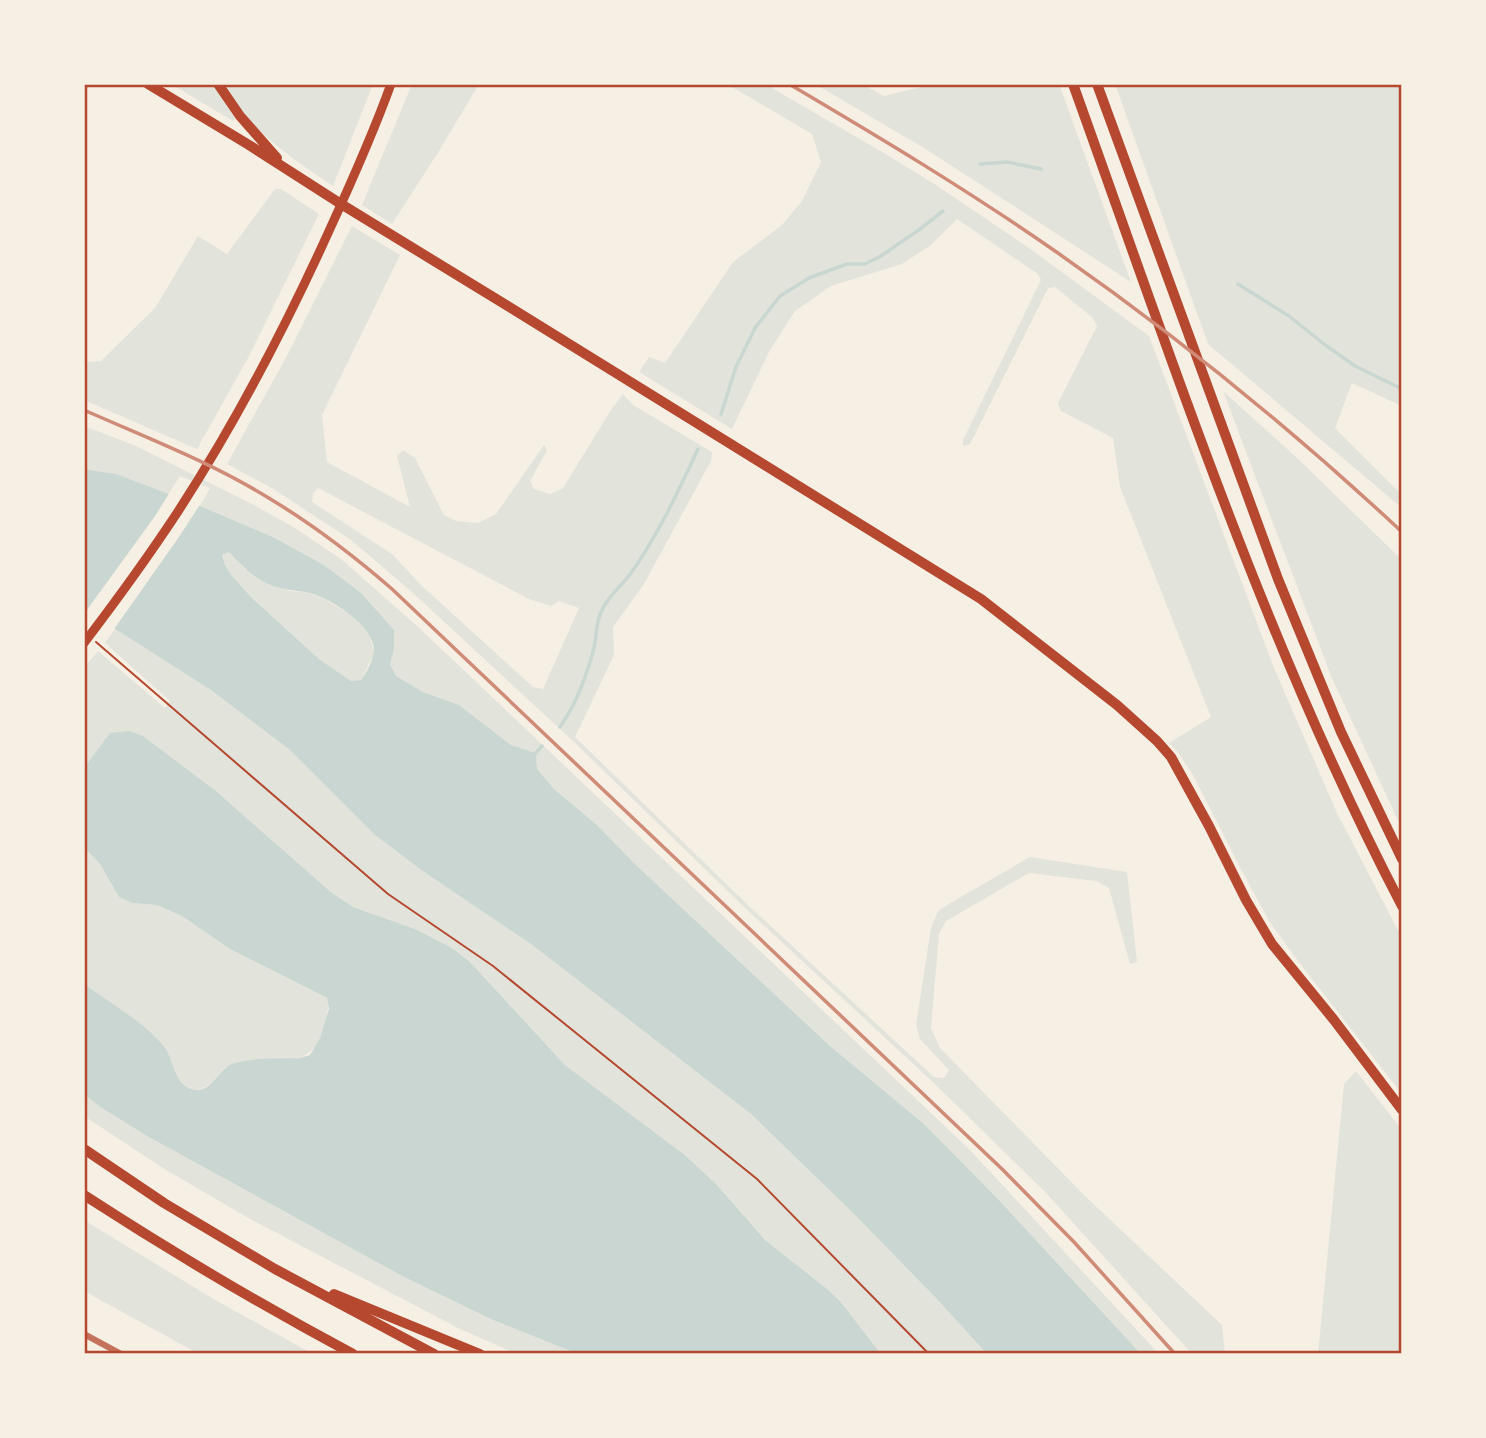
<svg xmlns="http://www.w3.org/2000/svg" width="1486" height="1438" viewBox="0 0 1486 1438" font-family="'Libre Baskerville',serif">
	<rect width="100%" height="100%" fill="#f6efe4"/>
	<path fill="#e2e4dc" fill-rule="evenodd" d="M 171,84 L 212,84 L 235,118 L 233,121 Z
		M 224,84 L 373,84 L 333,186 C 300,164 268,142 242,112 C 235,104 230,93 224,84 Z
		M 412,84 L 479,84 L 439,151 L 392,224 L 362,205 Z
		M 727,84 L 765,84 L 884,153 L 936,185 L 1029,248 L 1149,336 L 1274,668 L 1337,813 L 1402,938 L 1402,1094 L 1298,961 L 1269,921 L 1243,873 L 1193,775 L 1177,751 L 1169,743 L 1211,717 L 1120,487 L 1113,438 L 1061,411 L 1058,403 L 1097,326 L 1093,318 L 1055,287 L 1048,288 L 970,444 L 963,446 L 963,440 L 1041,280 L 1038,274 L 957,219 L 931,245 L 902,264 L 831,286 L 795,311 L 770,350 L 732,429 L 639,372 L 649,357 L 665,363 L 733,262 L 781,226 L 802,201 L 821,162 L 812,134 Z
		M 815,84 L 862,84 L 884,96 L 934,84 L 1059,84 L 1131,282 L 924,148 Z
		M 1115,84 L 1402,84 L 1402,406 L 1352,383 L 1335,428 L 1402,495 L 1402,508 L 1208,344 Z
		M 275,189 L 281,189 L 319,214 L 248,358 L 197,449 L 84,400 L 84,362 L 101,361 L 155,308 L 198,236 L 227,254 Z
		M 352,226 L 400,255 L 322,415 L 327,462 L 410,507 L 397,456 L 403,450 L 415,458 L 444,515 L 456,521 L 478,523 L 496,514 L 544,445 L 547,450 L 530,481 L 534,489 L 550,494 L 563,488 L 611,410 L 623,394 L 633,405 L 712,452 L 711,461 L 644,584 L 613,627 L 614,655 L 575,737 L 748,905 L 934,1077 L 944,1078 L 949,1070 L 920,1039 L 916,1025 L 931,928 L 938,911 L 952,902 L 1030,857 L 1127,872 L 1137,962 L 1130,964 L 1109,888 L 1096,881 L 1029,873 L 946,921 L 939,934 L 931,1028 L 940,1048 L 1087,1198 L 1222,1325 L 1225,1354 L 1192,1354 L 1047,1194 L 936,1085 L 745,908 L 573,741 L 413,593 L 351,540 L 272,488 L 227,464 L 289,352 ZM 318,488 L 529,599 L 551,606 L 559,601 L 579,608 L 543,689 L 533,687 L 422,586 L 392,554 L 312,502 L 313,494 Z
		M 1223,391 L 1295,456 L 1402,560 L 1402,829 L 1331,676 Z
		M 84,426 L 136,446 L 254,505 L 295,528 L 341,559 L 415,624 L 969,1149 L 1159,1354 L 1141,1354 L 998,1199 L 924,1124 L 830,1046 L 637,866 L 597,825 L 554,789 L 537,769 L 536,753 L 511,745 L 459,705 L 423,692 L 396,676 L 390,664 L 394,650 L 324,565 L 273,537 L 200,506 L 210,488 L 180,476 L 168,495 L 116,474 L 84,469 Z
		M 229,552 L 244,568 L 289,591 L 304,592 L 319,596 L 355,617 L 370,635 L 374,654 L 361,680 L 351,681 L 319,659 L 252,598 L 232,576 L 225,565 L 222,555 Z
		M 115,629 L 211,690 L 290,750 L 375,835 L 424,872 L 531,944 L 751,1114 L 853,1213 L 935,1297 L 987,1354 L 881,1354 L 840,1301 L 826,1288 L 765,1240 L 716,1184 L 686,1156 L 565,1065 L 470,962 L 415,929 L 353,907 L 332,893 L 216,791 L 143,736 L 84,768 L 84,668 L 98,651 L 165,708 L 170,701 L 105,643 Z
		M 84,847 L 100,864 L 119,897 L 132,903 L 157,905 L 182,916 L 230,949 L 327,998 C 331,1018 321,1050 300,1058 L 226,1067 C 218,1075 209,1090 196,1090 C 175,1089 174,1062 165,1049 C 149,1026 107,1001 84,984 Z
		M 1356,1071 L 1402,1130 L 1402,1354 L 1318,1354 L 1344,1084 Z
		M 84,1094 L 100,1107 L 147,1136 L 404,1277 L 493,1320 L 578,1354 L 517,1354 L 460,1329 L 250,1219 L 166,1170 L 84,1116 Z
		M 84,1220 L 215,1300 L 313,1354 L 199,1354 L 84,1291 Z"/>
	<path fill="#c9d6d2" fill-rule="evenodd" d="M 84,469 L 116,474 L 200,506 L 273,537 L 324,565 L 361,593 L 394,630 L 394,650 L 390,664 L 396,676 L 423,692 L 459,705 L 511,745 L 536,753 L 537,769 L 554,789 L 597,825 L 637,866 L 830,1046 L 924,1124 L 998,1199 L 1141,1354 L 987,1354 L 935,1297 L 853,1213 L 751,1114 L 531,944 L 424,872 L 375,835 L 290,750 L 211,690 L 115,629 L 84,613 ZM 229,552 C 240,564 252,576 266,583 C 283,592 302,589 319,596 C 339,605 380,630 373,656 C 371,664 366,673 361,680 L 351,681 L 319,659 L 252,598 L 232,576 L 225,565 L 222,555 Z
		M 129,731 L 143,736 L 216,791 L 332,893 L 353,907 L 415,929 L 450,947 L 470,962 L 565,1065 L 686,1156 L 716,1184 L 765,1240 L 826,1288 L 840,1301 L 881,1354 L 578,1354 L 493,1320 L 404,1277 L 147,1136 L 100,1107 L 84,1094 L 84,984 C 109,1002 147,1024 165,1048 C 175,1062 174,1088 196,1090 C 212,1091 218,1071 230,1065 C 248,1057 280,1059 300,1058 L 310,1055 L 320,1038 L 329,1009 L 327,998 L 230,949 L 182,916 L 157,905 L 132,903 L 119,897 L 100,864 L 84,847 L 84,768 L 110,733 Z"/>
	<path fill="#f6efe4" d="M 170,492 L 201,503 L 179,537 L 112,632 L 84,617 L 84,614 L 155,516 Z"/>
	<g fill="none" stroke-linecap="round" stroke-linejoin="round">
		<path stroke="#c9d6d2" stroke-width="3.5" d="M 980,164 L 1007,162 L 1041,169
			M 1238,284 L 1289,316 L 1324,344 L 1355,366 L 1402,389
			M 721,414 L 736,367 L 755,328 L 780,296 L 809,278 L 847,264 L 865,264 L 881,256 L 920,229 L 943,211
			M 560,727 C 576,704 587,675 594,648 C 597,634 596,619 604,606 C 611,594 623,584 631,573 C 658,535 678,492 698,449
			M 534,755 L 542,746"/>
		<path stroke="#b5482f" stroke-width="2" d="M 96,642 L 388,894 L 493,966 L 757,1179 L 929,1354"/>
		<path stroke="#c5725c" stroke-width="6" d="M 84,1334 L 121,1354"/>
		<path stroke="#b5482f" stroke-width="9" d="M 84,643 C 116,601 148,557 177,513 C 235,424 285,328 329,231 C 351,183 373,134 391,84"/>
		<path stroke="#b5482f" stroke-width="10" d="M 148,84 L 249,145 L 341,204 L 511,308 L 981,599 L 1117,705 L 1157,741 L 1171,757 L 1209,826 L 1246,900 L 1272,944 L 1334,1020 L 1402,1110
			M 218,84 L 240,116 L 277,158"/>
		<path stroke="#b5482f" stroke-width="10" d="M 1073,84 C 1173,362 1265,644 1402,906
			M 1097,84 L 1278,579 L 1341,732 L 1402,859
			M 84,1149 L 164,1203 L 275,1269 L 434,1354
			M 84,1195 C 172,1252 261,1305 353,1354
			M 334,1294 L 480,1354"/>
		<path stroke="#cf8b77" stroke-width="3.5" d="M 789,84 C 879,137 969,191 1055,251 C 1177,336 1293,430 1402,532
			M 84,410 C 147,438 213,463 272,500 C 315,526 354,556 392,589 L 1002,1169 L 1074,1242 L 1175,1354"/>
	</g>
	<rect width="1486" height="1438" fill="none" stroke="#f6efe4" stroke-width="172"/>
	<rect x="86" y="86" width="1314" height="1266" fill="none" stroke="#b5482f" stroke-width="2.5"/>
</svg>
